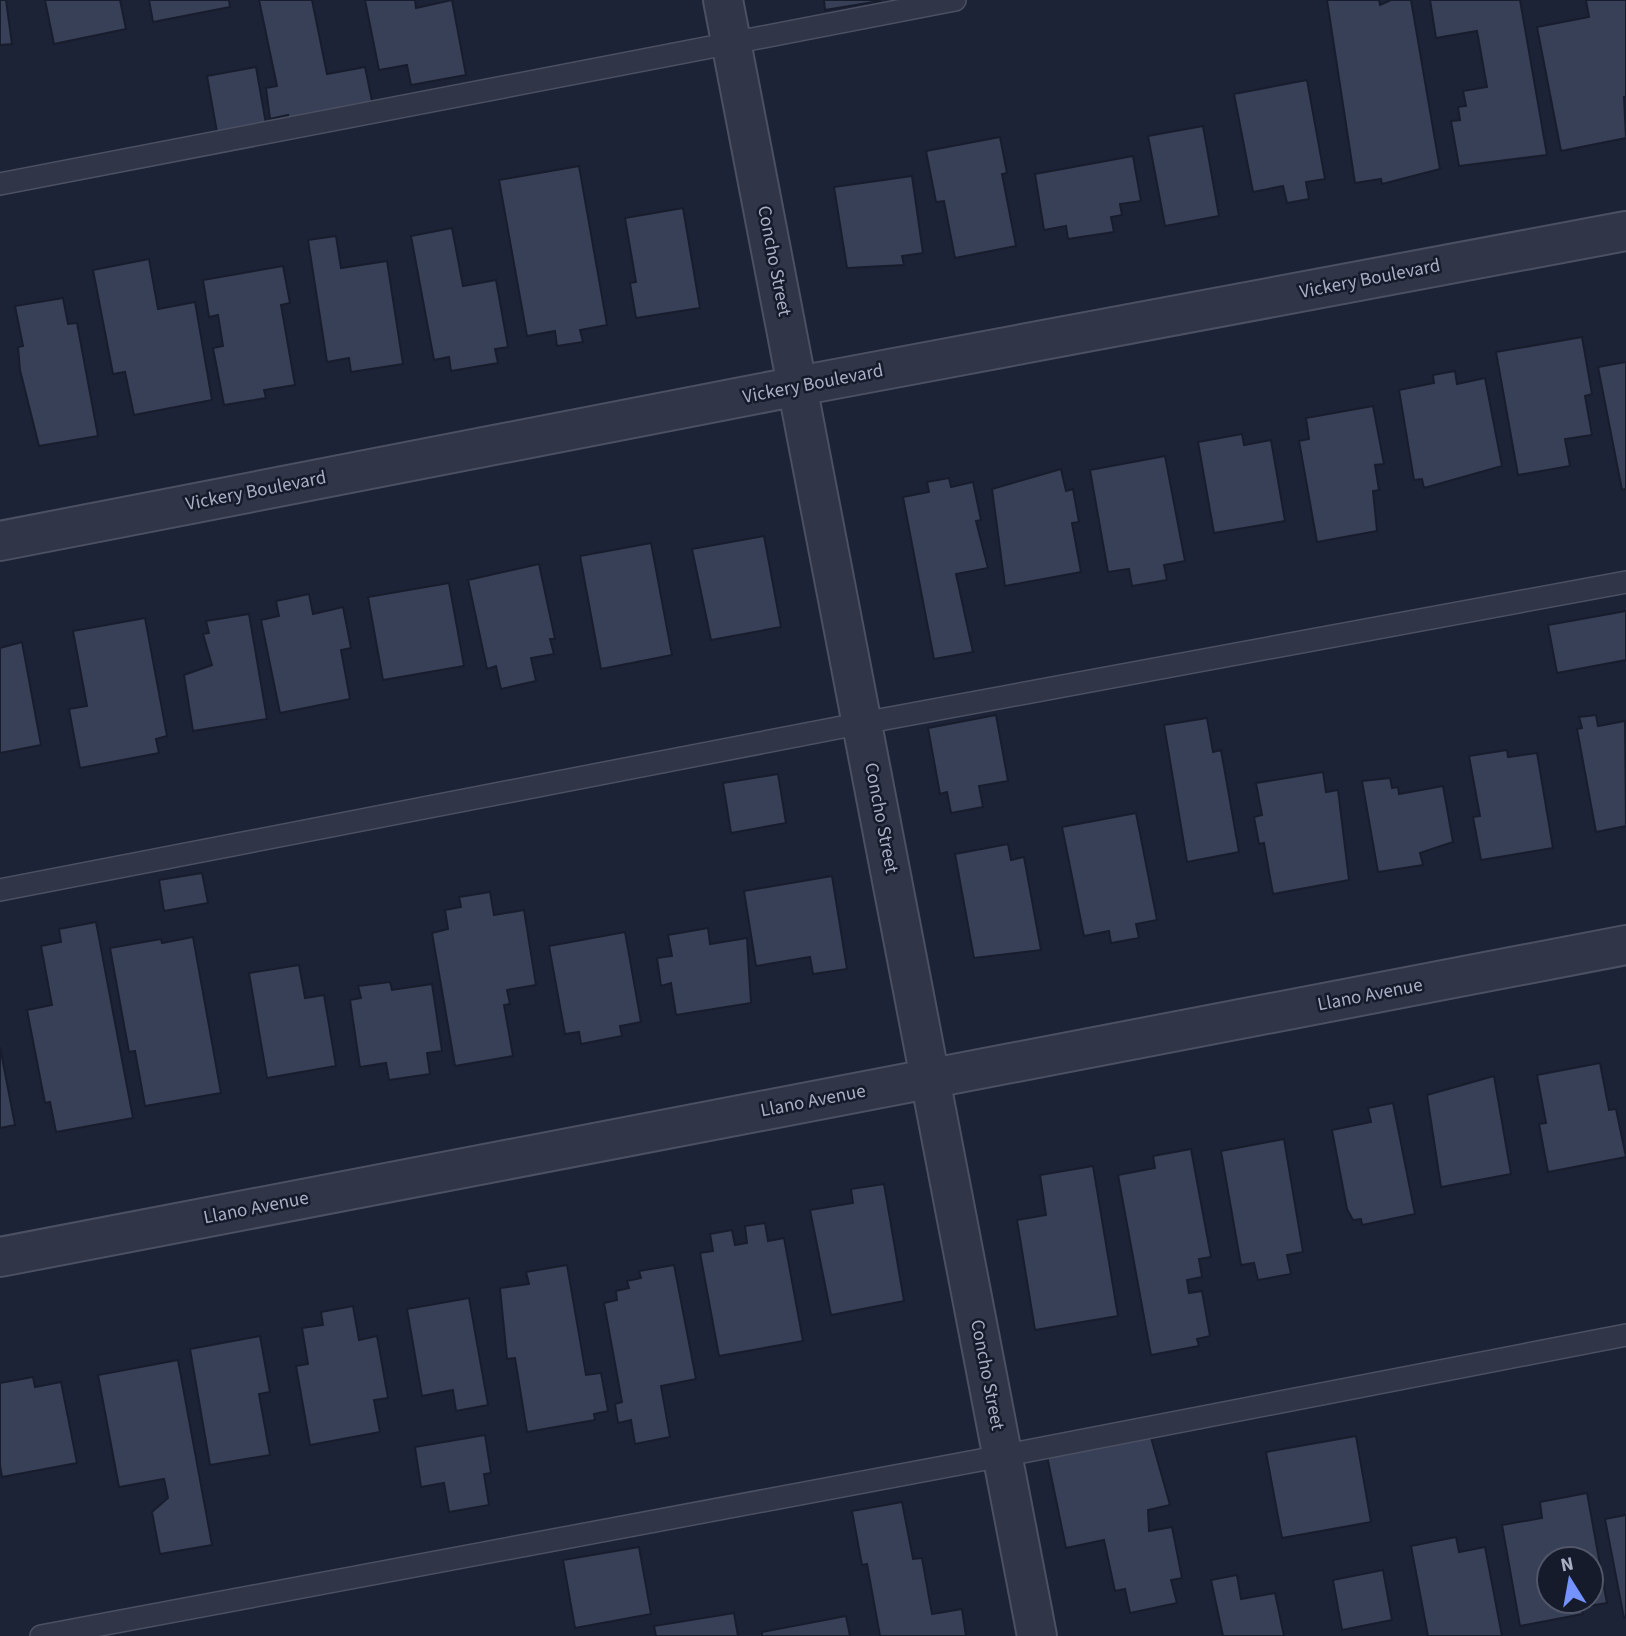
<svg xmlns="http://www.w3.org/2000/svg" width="1626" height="1636" viewBox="0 0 1626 1636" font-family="'Source Sans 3',sans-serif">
	<rect width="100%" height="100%" fill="#1d2336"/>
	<path fill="#384057" stroke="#181d2d" stroke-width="2" fill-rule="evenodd" d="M 0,0 L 6,0 L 12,44 L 0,45 Z
		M 45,0 L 120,0 L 126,29 L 54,44 Z
		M 149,0 L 229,0 L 230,7 L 153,22 Z
		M 259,0 L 312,0 L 327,74 L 365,67 L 374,111 L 291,127 L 288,115 L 270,119 L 266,88 L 277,86 Z
		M 365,0 L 415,0 L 416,8 L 452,0 L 466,75 L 411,85 L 407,65 L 379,70 Z
		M 824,0 L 880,0 L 880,1 L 825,10 Z
		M 1327,0 L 1379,0 L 1380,5 L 1391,0 L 1411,0 L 1440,169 L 1382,184 L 1381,179 L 1355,183 Z
		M 1430,0 L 1520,0 L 1547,155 L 1459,166 L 1451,121 L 1460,120 L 1458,107 L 1466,106 L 1463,91 L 1487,87 L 1477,31 L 1436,38 Z
		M 1586,0 L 1626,0 L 1626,97 L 1624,97 L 1626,138 L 1561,151 L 1537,27 L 1589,17 Z
		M 256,67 L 266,124 L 217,132 L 207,76 Z
		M 1307,80 L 1325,179 L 1306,182 L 1309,199 L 1287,203 L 1283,186 L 1253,192 L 1234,94 Z
		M 1203,126 L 1219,216 L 1165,226 L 1148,136 Z
		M 1000,137 L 1007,173 L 1002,174 L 1016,246 L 955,258 L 944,201 L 936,202 L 926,151 Z
		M 1133,156 L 1141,201 L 1120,204 L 1122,215 L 1111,217 L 1114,232 L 1068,239 L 1066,226 L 1044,230 L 1035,174 Z
		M 579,166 L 607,325 L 580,330 L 583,342 L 557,346 L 555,331 L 527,336 L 499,180 Z
		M 912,176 L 923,253 L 902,256 L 904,265 L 847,268 L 834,187 Z
		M 683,208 L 700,308 L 636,318 L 630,283 L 636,282 L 625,218 Z
		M 452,228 L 463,286 L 496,280 L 508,347 L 495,349 L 498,363 L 451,371 L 449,357 L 434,360 L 411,236 Z
		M 336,236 L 341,268 L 387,261 L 403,364 L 351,372 L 349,358 L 327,362 L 308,240 Z
		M 149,259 L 158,309 L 195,302 L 212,400 L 134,415 L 125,372 L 113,374 L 93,270 Z
		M 283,266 L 290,303 L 281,305 L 295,385 L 264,390 L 266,398 L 224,405 L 213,348 L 223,346 L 218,315 L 209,317 L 203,280 Z
		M 63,298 L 68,324 L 77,323 L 98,436 L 39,446 L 20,370 L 18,347 L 23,346 L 15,306 Z
		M 1582,337 L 1592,394 L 1585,396 L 1592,435 L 1565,439 L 1570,466 L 1518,475 L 1496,352 Z
		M 1626,362 L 1626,489 L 1622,490 L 1598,367 Z
		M 1455,371 L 1457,384 L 1485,378 L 1502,466 L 1424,488 L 1422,479 L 1414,480 L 1399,390 L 1434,383 L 1433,375 Z
		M 1373,406 L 1384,464 L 1375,465 L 1379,490 L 1373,491 L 1377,531 L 1317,542 L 1299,441 L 1309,439 L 1306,418 Z
		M 1242,434 L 1244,445 L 1271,440 L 1285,521 L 1214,533 L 1198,442 Z
		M 1165,456 L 1185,561 L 1164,565 L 1167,580 L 1132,586 L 1129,569 L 1108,572 L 1090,470 Z
		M 1061,469 L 1066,491 L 1073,489 L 1079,522 L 1072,523 L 1081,572 L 1005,586 L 992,489 Z
		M 949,478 L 951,487 L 973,482 L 981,520 L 976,521 L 988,568 L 956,574 L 973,652 L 934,659 L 903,497 L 929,492 L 927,482 Z
		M 764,536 L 781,627 L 711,640 L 692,549 Z
		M 651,543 L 672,655 L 601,669 L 580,556 Z
		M 539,564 L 555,639 L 550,639 L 554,654 L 531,658 L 536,681 L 501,689 L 496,666 L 487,669 L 468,580 Z
		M 449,583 L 464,666 L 383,680 L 368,597 Z
		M 309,594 L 313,614 L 343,607 L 351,648 L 341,650 L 350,699 L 280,713 L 261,620 L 279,616 L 276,601 Z
		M 1626,611 L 1626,660 L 1557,673 L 1548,625 Z
		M 249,614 L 267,719 L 193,731 L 184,675 L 212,665 L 203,634 L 209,633 L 206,621 Z
		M 145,618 L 167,736 L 156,739 L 159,753 L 80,768 L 69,709 L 87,706 L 73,631 Z
		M 22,642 L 41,745 L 0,753 L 0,648 Z
		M 996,715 L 1008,781 L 979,786 L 983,807 L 951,813 L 947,792 L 940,794 L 928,728 Z
		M 1596,715 L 1598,726 L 1625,721 L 1626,826 L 1596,832 L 1577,729 L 1582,728 L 1579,717 Z
		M 1207,718 L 1213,752 L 1221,750 L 1239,852 L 1187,862 L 1164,725 Z
		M 1507,750 L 1508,757 L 1537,753 L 1553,848 L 1481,860 L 1473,817 L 1480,816 L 1469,756 Z
		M 1323,772 L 1326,792 L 1338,790 L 1349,880 L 1273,894 L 1264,843 L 1259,844 L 1254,817 L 1262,815 L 1256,783 Z
		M 778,774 L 786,823 L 731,833 L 723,783 Z
		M 1390,778 L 1392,788 L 1398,787 L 1399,794 L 1443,786 L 1453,842 L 1420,853 L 1423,865 L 1378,872 L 1362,781 Z
		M 1136,813 L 1157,920 L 1136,924 L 1139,938 L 1111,943 L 1109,931 L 1084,936 L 1062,827 Z
		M 1008,844 L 1011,860 L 1024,857 L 1041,950 L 974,958 L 955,854 Z
		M 202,873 L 208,903 L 164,911 L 159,880 Z
		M 832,876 L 847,969 L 813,974 L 810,957 L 756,966 L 744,891 Z
		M 490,892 L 494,915 L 524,910 L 536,985 L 507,990 L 510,1004 L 504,1005 L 513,1056 L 455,1066 L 432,933 L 448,929 L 445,910 L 461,907 L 459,897 Z
		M 96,922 L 133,1118 L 56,1132 L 50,1102 L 45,1103 L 27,1010 L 52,1005 L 41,946 L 61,942 L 59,929 Z
		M 708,928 L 710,944 L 747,938 L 751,1003 L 676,1015 L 671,983 L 661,986 L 657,958 L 672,956 L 668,935 Z
		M 625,932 L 641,1022 L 620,1026 L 622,1036 L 581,1044 L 579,1032 L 565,1034 L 549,946 Z
		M 193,937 L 221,1093 L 145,1106 L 135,1051 L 129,1052 L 110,948 L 161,939 L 162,943 Z
		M 299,965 L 305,998 L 324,995 L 336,1066 L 267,1078 L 249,973 Z
		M 390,982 L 392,990 L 432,984 L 442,1051 L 427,1053 L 430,1074 L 389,1080 L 386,1063 L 360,1067 L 350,1000 L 361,998 L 358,986 Z
		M 0,1047 L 15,1125 L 0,1128 Z
		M 1600,1063 L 1609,1110 L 1616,1109 L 1626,1157 L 1548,1172 L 1539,1124 L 1546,1123 L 1537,1075 Z
		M 1494,1076 L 1511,1174 L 1441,1187 L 1427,1095 Z
		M 1393,1103 L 1415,1214 L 1362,1225 L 1361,1219 L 1353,1220 L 1347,1209 L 1332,1130 L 1371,1122 L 1368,1108 Z
		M 1284,1139 L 1303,1252 L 1287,1255 L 1291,1274 L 1258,1280 L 1254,1263 L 1241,1265 L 1221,1151 Z
		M 1191,1149 L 1211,1257 L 1199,1259 L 1202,1277 L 1187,1280 L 1189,1293 L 1202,1291 L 1210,1336 L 1197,1339 L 1199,1346 L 1151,1355 L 1118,1175 L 1155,1168 L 1153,1156 Z
		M 1093,1166 L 1118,1316 L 1035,1330 L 1017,1220 L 1046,1215 L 1040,1175 Z
		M 884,1184 L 904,1301 L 831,1315 L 810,1210 L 853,1203 L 851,1189 Z
		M 765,1223 L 768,1241 L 784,1238 L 803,1341 L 719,1356 L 700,1253 L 713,1251 L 710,1234 L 732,1230 L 735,1245 L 747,1243 L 745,1226 Z
		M 567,1265 L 586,1375 L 601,1373 L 608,1411 L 594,1414 L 595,1420 L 527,1432 L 515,1358 L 507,1359 L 500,1288 L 529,1284 L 526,1272 Z
		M 674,1265 L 696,1379 L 661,1386 L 670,1437 L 635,1444 L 631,1420 L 618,1423 L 615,1404 L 622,1402 L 604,1303 L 617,1300 L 616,1291 L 629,1288 L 627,1281 L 641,1278 L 639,1271 Z
		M 469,1298 L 488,1405 L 456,1411 L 453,1390 L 422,1396 L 407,1309 Z
		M 353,1306 L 359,1340 L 377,1336 L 388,1398 L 374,1400 L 380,1432 L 310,1445 L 296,1366 L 308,1364 L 302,1328 L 323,1325 L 321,1312 Z
		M 260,1336 L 270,1392 L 259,1394 L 270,1455 L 210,1465 L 190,1349 Z
		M 178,1360 L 212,1545 L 160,1554 L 152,1512 L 168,1498 L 164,1479 L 119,1487 L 98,1375 Z
		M 33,1377 L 35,1387 L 61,1382 L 77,1463 L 2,1477 L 0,1465 L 0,1383 Z
		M 1150,1434 L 1170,1505 L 1148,1510 L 1149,1531 L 1172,1527 L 1182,1578 L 1171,1580 L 1177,1603 L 1130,1613 L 1125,1589 L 1115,1591 L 1104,1540 L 1066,1548 L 1047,1456 Z
		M 485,1435 L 491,1473 L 484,1474 L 489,1505 L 449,1512 L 444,1483 L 421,1487 L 415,1447 Z
		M 1356,1436 L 1371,1522 L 1282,1538 L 1266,1452 Z
		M 1587,1493 L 1607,1603 L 1581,1607 L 1583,1614 L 1520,1626 L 1502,1525 L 1542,1518 L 1540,1502 ZM 1549,1559 L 1591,1559 L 1591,1601 L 1549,1601 Z
		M 902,1502 L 913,1559 L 922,1558 L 932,1614 L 962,1609 L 966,1636 L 880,1636 L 867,1564 L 862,1565 L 852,1511 Z
		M 1626,1515 L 1626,1617 L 1624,1618 L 1605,1519 Z
		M 1456,1537 L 1459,1552 L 1485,1547 L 1502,1636 L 1428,1636 L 1411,1546 Z
		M 639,1547 L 651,1614 L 575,1628 L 563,1560 Z
		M 1383,1570 L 1392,1620 L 1342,1630 L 1333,1580 Z
		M 1237,1575 L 1241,1599 L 1275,1593 L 1284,1636 L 1223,1636 L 1211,1580 Z
		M 734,1613 L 738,1636 L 656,1636 L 654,1626 Z
		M 846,1616 L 850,1636 L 762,1636 L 762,1632 Z"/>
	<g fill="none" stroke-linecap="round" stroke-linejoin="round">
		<defs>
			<path id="lane" d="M 0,184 L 955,0
				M 0,890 L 863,723 L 1626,582
				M 41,1636 L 1002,1456 L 1626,1335"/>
			<path id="street" d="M 723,0 L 1037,1636
				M 0,541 L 798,386 L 1626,231
				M 0,1257 L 1626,945"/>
		</defs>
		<use href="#lane" stroke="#4b5062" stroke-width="24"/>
		<use href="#street" stroke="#4b5062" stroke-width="42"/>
		<use href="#lane" stroke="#303647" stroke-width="21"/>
		<use href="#street" stroke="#303647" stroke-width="38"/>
	</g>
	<g text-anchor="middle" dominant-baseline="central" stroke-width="5" stroke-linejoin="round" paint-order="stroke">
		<g font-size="19" fill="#a9afc4" stroke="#161b2b">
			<text transform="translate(774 261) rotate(79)">Concho Street</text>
			<text transform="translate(1370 279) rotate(-11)">Vickery Boulevard</text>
			<text transform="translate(813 384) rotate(-11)">Vickery Boulevard</text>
			<text transform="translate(256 491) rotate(-11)">Vickery Boulevard</text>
			<text transform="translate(881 818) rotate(79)">Concho Street</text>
			<text transform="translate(1370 995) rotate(-11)">Llano Avenue</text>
			<text transform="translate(813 1101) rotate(-11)">Llano Avenue</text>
			<text transform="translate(256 1208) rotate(-11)">Llano Avenue</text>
			<text transform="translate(987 1375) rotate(79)">Concho Street</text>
		</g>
	</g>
	<g transform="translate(1570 1580) rotate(349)"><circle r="33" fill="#161b2b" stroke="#515668" stroke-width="2"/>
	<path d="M0-5L12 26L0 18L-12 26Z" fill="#7493ff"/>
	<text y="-10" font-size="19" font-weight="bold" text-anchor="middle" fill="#a9afc4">N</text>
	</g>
</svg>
